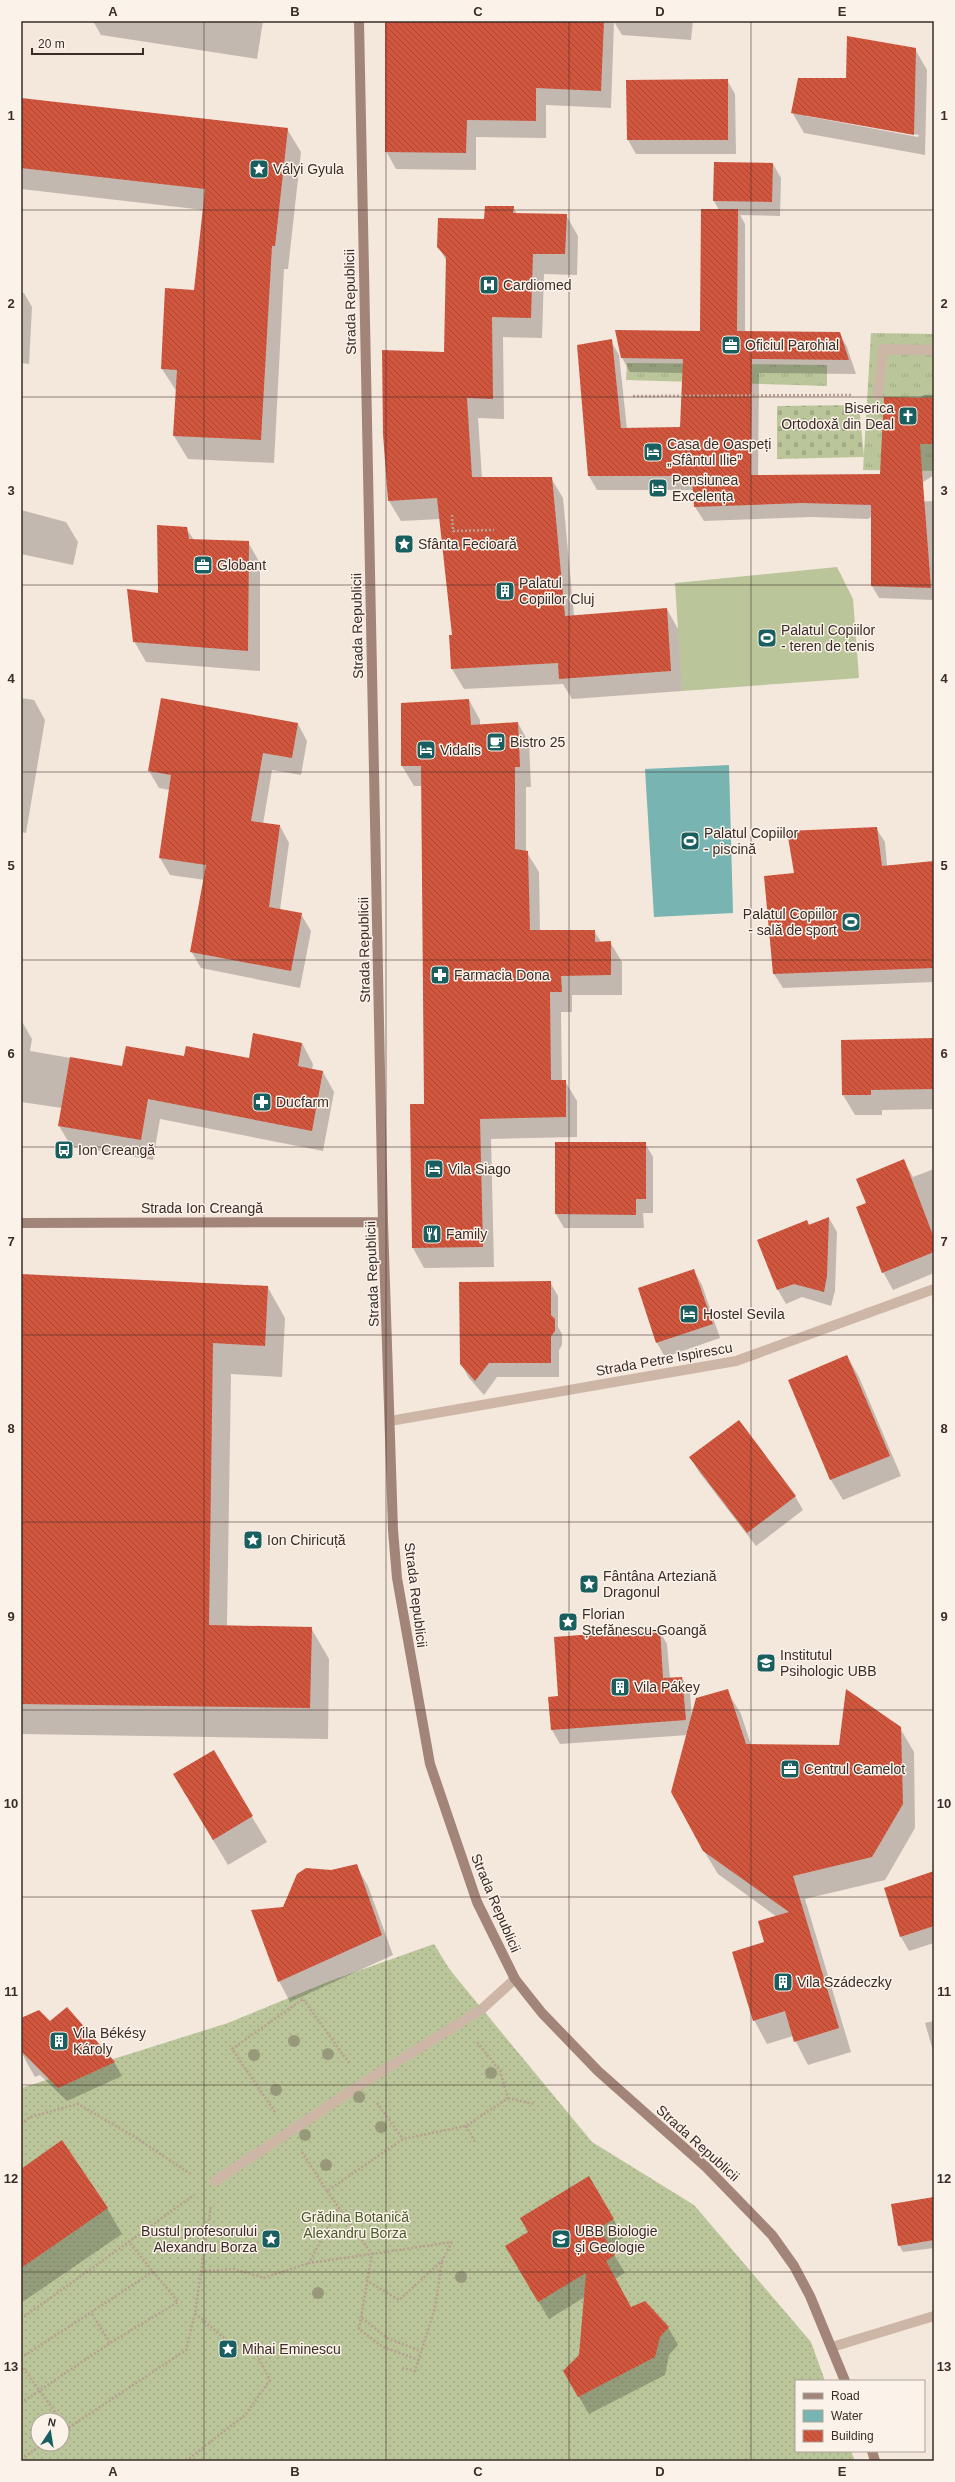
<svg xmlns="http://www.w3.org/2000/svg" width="955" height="2482" viewBox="0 0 955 2482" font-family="Arial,sans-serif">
	<defs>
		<pattern id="grass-tufts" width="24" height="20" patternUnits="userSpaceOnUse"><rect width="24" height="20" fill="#bac59a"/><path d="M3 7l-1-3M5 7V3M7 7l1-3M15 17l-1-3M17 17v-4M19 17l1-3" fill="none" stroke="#a1a985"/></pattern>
		<pattern id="cemetery-stones" width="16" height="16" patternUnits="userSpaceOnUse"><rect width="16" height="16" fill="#bac59a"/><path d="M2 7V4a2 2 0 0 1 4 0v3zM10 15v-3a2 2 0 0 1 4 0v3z" fill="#a1a985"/></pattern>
		<pattern id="garden-dots" width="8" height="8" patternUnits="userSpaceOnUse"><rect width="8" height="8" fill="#bac59a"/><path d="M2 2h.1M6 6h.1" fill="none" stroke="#a1a985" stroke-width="1.8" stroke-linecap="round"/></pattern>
		<pattern id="building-back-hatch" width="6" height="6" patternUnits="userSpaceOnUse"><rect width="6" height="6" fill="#d1563e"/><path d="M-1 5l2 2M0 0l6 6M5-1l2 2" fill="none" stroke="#ab4734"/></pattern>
	</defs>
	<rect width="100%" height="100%" fill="#f4e7dc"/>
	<path fill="url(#grass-tufts)" d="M 871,333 L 934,334 L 934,471 L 863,470 Z
		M 627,363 L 827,365 L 827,386 L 626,380 Z"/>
	<path fill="url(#cemetery-stones)" d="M 859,405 L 864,457 L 777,459 L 777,406 Z"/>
	<path fill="url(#garden-dots)" fill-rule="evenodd" d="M 434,1944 L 450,1970 L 592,2142 L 694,2205 L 811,2342 L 825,2381 L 796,2381 L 796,2451 L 851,2451 L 855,2461 L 21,2461 L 21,2088 L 228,2023 L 330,1981 ZM 38,2420 L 62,2420 L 62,2444 L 38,2444 Z"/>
	<path fill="#bac59a" d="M 837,567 L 853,599 L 859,678 L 682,691 L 675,583 Z"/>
	<path fill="#78b4b2" d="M 729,765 L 733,913 L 654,917 L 645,769 Z"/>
	<path fill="#0003" fill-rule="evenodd" d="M 93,21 L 263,21 L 257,59 L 101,35 Z
		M 385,21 L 693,21 L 691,40 L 622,35 L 614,22 L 611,108 L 546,105 L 546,138 L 476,137 L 476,170 L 396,169 L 386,151 Z
		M 915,49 L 927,70 L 925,155 L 804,133 L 792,112 L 847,79 ZM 806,114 L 919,135 L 918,137 L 806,116 Z
		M 727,80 L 735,94 L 736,154 L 636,154 L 628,140 Z
		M 21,99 L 287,129 L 301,152 L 288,269 L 284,269 L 274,463 L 188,459 L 174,436 L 177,392 L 162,369 L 166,289 L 195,291 L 204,210 L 21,189 Z
		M 773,164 L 781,178 L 780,216 L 740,215 L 745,224 L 745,332 L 839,333 L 847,347 L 856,374 L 759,373 L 758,476 L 881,475 L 918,399 L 924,395 L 934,395 L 934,475 L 891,503 L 934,501 L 934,600 L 879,598 L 872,586 L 872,516 L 868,519 L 811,517 L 704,521 L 695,507 L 694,490 L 597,490 L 589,476 L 578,346 L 611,341 L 619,355 L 627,429 L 681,428 L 683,373 L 630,372 L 622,358 L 701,332 L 719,210 L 714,201 Z
		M 513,207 L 517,214 L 566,215 L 578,236 L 577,275 L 544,274 L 542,338 L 503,337 L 504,419 L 478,418 L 482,478 L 551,478 L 563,498 L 574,616 L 667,609 L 678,629 L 682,691 L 572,699 L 563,684 L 464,689 L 452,669 L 453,636 L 440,519 L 401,521 L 389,501 L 445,354 L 447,262 L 438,246 Z
		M 21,293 L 24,293 L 32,307 L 29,364 L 21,363 Z
		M 21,510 L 66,522 L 78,542 L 73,565 L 21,554 Z
		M 186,528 L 194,540 L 248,542 L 260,563 L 260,671 L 146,662 L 134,641 L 159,594 Z
		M 21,698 L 34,700 L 45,720 L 26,833 L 21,832 Z
		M 469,700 L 480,720 L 480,725 L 518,723 L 529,743 L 531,787 L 526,787 L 526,851 L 539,872 L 540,931 L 594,931 L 601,942 L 610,942 L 622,962 L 622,995 L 572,995 L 572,1012 L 561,1012 L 562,1081 L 565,1081 L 577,1101 L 577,1137 L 491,1139 L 494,1267 L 424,1268 L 413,1248 L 411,1105 L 425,1105 L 422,786 L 414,786 L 402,766 L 402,704 Z
		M 298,724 L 307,741 L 301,775 L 272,770 L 263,824 L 280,826 L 289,843 L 280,910 L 301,914 L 311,931 L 300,988 L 201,968 L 191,951 L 205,880 L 170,875 L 160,858 L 170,790 L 159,788 L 149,771 Z
		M 876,828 L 885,842 L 887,866 L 934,862 L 934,982 L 783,988 L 774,974 L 765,877 L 795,874 Z
		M 21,1020 L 32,1039 L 30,1051 L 123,1067 L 185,1057 L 249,1059 L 302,1043 L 313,1064 L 312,1070 L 323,1072 L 334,1092 L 323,1151 L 160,1119 L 153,1160 L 71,1146 L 59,1126 L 62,1108 L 21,1102 Z
		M 934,1039 L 934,1109 L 882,1110 L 882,1115 L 855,1115 L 843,1095 Z
		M 556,1143 L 645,1143 L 653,1157 L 653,1213 L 643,1213 L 644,1228 L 564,1228 L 556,1214 Z
		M 904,1161 L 913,1177 L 934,1169 L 934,1273 L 893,1290 L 883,1272 L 867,1203 Z
		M 829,1218 L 837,1232 L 835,1291 L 831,1306 L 802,1297 L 786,1304 L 778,1290 L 758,1240 Z
		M 694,1271 L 702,1285 L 720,1338 L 665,1357 L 657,1343 L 639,1289 Z
		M 21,1275 L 267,1286 L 285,1318 L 282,1377 L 231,1374 L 227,1626 L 311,1628 L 329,1659 L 328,1739 L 21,1734 Z
		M 550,1282 L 558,1296 L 558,1327 L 562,1334 L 562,1345 L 559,1350 L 559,1377 L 497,1377 L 484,1395 L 469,1378 L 461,1364 Z
		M 847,1356 L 859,1377 L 901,1476 L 843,1500 L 831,1480 L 789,1380 Z
		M 691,1458 L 795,1496 L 803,1510 L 756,1546 L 699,1472 Z
		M 659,1630 L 667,1644 L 670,1679 L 682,1678 L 690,1692 L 692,1718 L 727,1691 L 741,1714 L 751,1745 L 839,1746 L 900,1728 L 914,1752 L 915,1828 L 885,1880 L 805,1899 L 851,2052 L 808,2065 L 793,2036 L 767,2044 L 754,2020 L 765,1943 L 777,1917 L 718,1874 L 704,1851 L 688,1735 L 560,1744 L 552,1730 L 559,1697 Z
		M 213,1752 L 267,1842 L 228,1865 L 189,1800 Z
		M 356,1865 L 368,1886 L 393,1955 L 290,2002 L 279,1981 L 284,1908 L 331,1871 Z
		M 934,1872 L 934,1943 L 909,1951 L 901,1937 L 885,1888 Z
		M 21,2020 L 50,2023 L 114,2062 L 122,2076 L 67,2101 L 40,2075 L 35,2077 L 27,2063 L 21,2051 Z
		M 934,2021 L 934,2054 L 925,2023 Z
		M 21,2170 L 107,2208 L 122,2234 L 21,2303 Z
		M 588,2178 L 624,2237 L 609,2246 L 625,2273 L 615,2279 L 631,2309 L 668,2327 L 678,2345 L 669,2355 L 665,2375 L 589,2414 L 564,2371 L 580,2355 L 585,2297 L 549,2319 L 516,2264 L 529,2232 Z
		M 934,2198 L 934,2248 L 903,2252 L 899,2245 Z"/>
	<path fill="url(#building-back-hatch)" d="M 385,21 L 604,21 L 601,91 L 536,88 L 536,121 L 467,120 L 466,153 L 385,152 Z
		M 847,36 L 916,48 L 914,135 L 791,113 L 798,78 L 846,78 Z
		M 728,79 L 728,140 L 627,140 L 626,80 Z
		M 21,98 L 288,128 L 275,246 L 272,246 L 261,440 L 173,436 L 177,370 L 161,369 L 165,288 L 194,290 L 205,189 L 21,168 Z
		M 714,162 L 773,163 L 772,202 L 713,201 Z
		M 485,206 L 514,206 L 513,213 L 567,214 L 565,254 L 533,254 L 531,318 L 492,317 L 493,399 L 467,398 L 472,477 L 552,477 L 565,616 L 667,608 L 671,671 L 559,679 L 558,663 L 451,669 L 449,635 L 452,635 L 437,498 L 388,501 L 383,434 L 382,350 L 444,352 L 446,257 L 437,247 L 438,218 L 484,219 Z
		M 701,209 L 738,209 L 737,331 L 840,332 L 849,360 L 752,359 L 751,475 L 880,474 L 884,397 L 934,398 L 934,444 L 920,444 L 931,588 L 871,586 L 871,505 L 802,503 L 694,507 L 692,476 L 588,476 L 577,345 L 612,339 L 621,428 L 680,427 L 683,359 L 621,358 L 615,330 L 700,331 Z
		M 157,525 L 187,527 L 189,539 L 249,541 L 248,651 L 133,642 L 127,589 L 158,593 Z
		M 161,698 L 298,723 L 292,758 L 263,753 L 251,821 L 280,825 L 269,907 L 302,913 L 291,971 L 190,952 L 206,865 L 159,858 L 171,775 L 148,771 Z
		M 469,699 L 471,725 L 518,722 L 520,767 L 515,767 L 515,849 L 528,851 L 530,930 L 595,930 L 595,942 L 611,941 L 611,975 L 561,976 L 562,992 L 550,992 L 551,1080 L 566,1080 L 566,1117 L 480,1119 L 483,1247 L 412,1248 L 410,1104 L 424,1104 L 421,766 L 401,766 L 401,703 Z
		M 877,827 L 882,866 L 934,861 L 934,968 L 773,974 L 764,876 L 794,873 L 787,831 Z
		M 253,1033 L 302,1043 L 298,1066 L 323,1071 L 312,1131 L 148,1099 L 141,1140 L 58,1126 L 70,1057 L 122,1066 L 126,1046 L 184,1056 L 186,1046 L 249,1058 Z
		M 934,1038 L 934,1089 L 871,1090 L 871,1095 L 842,1095 L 841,1040 Z
		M 555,1142 L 646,1142 L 646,1199 L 636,1199 L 636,1215 L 555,1214 Z
		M 904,1159 L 934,1238 L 934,1252 L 882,1273 L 856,1207 L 866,1203 L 856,1179 Z
		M 829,1217 L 827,1276 L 824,1292 L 794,1284 L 777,1290 L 757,1240 L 807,1220 L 809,1225 Z
		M 694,1269 L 713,1324 L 656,1343 L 638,1288 Z
		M 21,1274 L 268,1286 L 265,1346 L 213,1343 L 209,1625 L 312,1627 L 310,1708 L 21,1704 Z
		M 551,1281 L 551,1315 L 555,1319 L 555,1331 L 551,1336 L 551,1363 L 489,1363 L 475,1381 L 460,1364 L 459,1282 Z
		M 847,1355 L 890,1456 L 830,1480 L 788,1380 Z
		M 739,1420 L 796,1496 L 747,1533 L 689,1457 Z
		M 660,1629 L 663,1678 L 682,1677 L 686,1720 L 551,1730 L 548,1697 L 558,1696 L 554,1637 Z
		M 728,1689 L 746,1744 L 839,1745 L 846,1689 L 901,1727 L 903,1804 L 872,1857 L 793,1876 L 839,2028 L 794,2042 L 785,2011 L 753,2021 L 732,1952 L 764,1942 L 758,1921 L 789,1912 L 703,1851 L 671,1792 L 696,1698 Z
		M 214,1750 L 253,1816 L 213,1840 L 173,1774 Z
		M 357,1864 L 382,1935 L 278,1982 L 251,1910 L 283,1907 L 297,1874 L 306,1868 L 331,1870 Z
		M 934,1871 L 934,1926 L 900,1937 L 884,1888 Z
		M 67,2007 L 115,2062 L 58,2088 L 21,2051 L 21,2018 L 39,2010 L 50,2021 Z
		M 62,2140 L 108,2208 L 21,2268 L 21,2169 Z
		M 589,2176 L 614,2219 L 599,2228 L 615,2255 L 606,2261 L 631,2307 L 645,2301 L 669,2327 L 660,2337 L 655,2357 L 578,2397 L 563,2371 L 579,2355 L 586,2273 L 538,2302 L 505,2246 L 528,2232 L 520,2218 Z
		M 934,2197 L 934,2240 L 898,2246 L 891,2204 Z"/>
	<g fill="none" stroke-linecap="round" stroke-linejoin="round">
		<path stroke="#ba9f91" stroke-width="2.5" stroke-dasharray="2 2" stroke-linecap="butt" d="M 633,396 L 853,395
			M 452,515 L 453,531 L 494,530
			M 508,2098 L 534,2104
			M 377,2103 L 403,2139
			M 275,2112 L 232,2049 L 303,1999 L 349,2063
			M 21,2124 L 30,2117 L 78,2104 L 135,2137 L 192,2175
			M 466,2126 L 475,2142
			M 302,2152 L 327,2191 L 403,2139 L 466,2126 L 508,2098 L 500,2071 L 476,2041
			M 327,2191 L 372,2254 L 309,2263 L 338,2208
			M 201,2271 L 234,2269 L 264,2278 L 309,2263
			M 366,2280 L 399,2300 L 442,2261 L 452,2242
			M 92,2314 L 110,2343
			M 362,2318 L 387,2338 L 421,2351
			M 21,2319 L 194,2195
			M 21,2358 L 154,2271
			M 419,2360 L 383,2347 L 359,2329 L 372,2254 L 452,2242
			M 21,2365 L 61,2420
			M 402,2368 L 415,2371 L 435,2308 L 442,2261
			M 21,2403 L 110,2343 L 178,2302 L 129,2242
			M 62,2422 L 67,2428
			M 62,2432 L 186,2350 L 195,2313 L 211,2205
			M 21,2459 L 43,2444
			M 186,2461 L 245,2415 L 270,2380 L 255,2351 L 226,2340 L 195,2313"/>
		<path stroke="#ceb6a7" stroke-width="10" d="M 878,395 L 883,349 L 934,350
			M 215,2181 L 363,2083 L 482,2009 L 515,1979
			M 832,2347 L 934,2316"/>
		<path stroke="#ceb6a7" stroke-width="10" d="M 390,1421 L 736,1361 L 934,1289"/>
		<path stroke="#a28478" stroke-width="10" d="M 359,21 L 383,1222 L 393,1530 L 397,1578 L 430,1764 L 477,1902 L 515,1979 L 542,2013 L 598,2071 L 706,2167 L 772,2235 L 794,2266 L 810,2296 L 845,2381
			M 21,1223 L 383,1222
			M 872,2451 L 875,2461"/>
	</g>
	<g fill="#98997a">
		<circle cx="294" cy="2041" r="6"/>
		<circle cx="328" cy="2054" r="6"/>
		<circle cx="254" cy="2055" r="6"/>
		<circle cx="491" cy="2073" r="6"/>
		<circle cx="276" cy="2090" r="6"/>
		<circle cx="359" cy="2097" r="6"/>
		<circle cx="381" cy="2127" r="6"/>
		<circle cx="305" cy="2135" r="6"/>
		<circle cx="326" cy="2165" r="6"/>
		<circle cx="395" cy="2217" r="6"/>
		<circle cx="461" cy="2277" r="6"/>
		<circle cx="318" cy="2293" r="6"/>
	</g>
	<path fill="none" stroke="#3a2c28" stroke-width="1" stroke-opacity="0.55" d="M 204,21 L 204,2461M 386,21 L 386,2461M 569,21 L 569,2461M 751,21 L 751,2461M 21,210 L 934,210M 21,397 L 934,397M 21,585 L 934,585M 21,772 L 934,772M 21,960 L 934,960M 21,1147 L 934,1147M 21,1335 L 934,1335M 21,1522 L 934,1522M 21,1710 L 934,1710M 21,1897 L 934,1897M 21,2085 L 934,2085M 21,2272 L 934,2272"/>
	<defs>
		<symbol id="sight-square" viewBox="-11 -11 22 22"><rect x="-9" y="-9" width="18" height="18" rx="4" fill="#195f5f" stroke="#fbf2e9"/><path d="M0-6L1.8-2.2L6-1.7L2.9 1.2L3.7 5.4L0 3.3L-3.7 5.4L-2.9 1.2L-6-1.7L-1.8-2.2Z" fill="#fff"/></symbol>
		<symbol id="hospital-square" viewBox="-11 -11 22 22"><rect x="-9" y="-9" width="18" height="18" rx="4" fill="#195f5f" stroke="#fbf2e9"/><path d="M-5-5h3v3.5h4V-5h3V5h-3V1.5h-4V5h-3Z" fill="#fff"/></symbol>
		<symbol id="office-square" viewBox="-11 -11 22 22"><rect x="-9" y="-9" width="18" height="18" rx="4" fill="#195f5f" stroke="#fbf2e9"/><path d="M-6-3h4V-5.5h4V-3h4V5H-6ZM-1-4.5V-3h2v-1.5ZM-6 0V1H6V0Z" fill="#fff"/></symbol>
		<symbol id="church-square" viewBox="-11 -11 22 22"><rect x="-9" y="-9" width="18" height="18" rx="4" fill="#195f5f" stroke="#fbf2e9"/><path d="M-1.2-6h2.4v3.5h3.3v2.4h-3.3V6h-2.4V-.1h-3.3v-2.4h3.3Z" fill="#fff"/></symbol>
		<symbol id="hotel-square" viewBox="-11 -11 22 22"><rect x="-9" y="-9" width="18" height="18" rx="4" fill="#195f5f" stroke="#fbf2e9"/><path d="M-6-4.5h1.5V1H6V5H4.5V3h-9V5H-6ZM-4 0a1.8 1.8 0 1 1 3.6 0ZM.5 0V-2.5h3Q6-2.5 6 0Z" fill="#fff"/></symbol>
		<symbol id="building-square" viewBox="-11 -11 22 22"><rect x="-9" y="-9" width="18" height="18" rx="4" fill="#195f5f" stroke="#fbf2e9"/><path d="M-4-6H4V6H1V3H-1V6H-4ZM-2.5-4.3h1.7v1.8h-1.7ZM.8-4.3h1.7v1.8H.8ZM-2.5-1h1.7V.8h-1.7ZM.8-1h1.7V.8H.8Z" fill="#fff"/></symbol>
		<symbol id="stadium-square" viewBox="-11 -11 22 22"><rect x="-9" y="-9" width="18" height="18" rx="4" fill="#195f5f" stroke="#fbf2e9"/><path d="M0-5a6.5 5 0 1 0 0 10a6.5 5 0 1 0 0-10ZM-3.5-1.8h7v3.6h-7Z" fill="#fff"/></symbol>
		<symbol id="cafe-square" viewBox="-11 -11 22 22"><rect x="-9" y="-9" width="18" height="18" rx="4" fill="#195f5f" stroke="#fbf2e9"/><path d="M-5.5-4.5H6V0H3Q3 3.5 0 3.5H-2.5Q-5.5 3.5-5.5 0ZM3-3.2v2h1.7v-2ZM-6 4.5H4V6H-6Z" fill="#fff"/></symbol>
		<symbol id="pharmacy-square" viewBox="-11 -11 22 22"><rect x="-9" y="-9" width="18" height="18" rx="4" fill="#195f5f" stroke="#fbf2e9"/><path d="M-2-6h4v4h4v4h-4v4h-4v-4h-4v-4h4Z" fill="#fff"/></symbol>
		<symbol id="bus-square" viewBox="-11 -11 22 22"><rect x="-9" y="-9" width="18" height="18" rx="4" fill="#195f5f" stroke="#fbf2e9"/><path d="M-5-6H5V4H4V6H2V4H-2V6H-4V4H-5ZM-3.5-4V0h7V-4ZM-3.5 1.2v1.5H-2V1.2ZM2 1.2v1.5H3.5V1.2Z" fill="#fff"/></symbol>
		<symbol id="restaurant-square" viewBox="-11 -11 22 22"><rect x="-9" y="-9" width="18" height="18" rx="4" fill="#195f5f" stroke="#fbf2e9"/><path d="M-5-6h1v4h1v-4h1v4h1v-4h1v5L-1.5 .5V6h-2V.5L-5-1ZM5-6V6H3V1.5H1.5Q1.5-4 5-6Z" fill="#fff"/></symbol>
		<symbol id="university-square" viewBox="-11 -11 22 22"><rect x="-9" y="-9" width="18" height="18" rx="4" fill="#195f5f" stroke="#fbf2e9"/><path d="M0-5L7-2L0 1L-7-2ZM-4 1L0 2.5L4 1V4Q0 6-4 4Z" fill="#fff"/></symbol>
	</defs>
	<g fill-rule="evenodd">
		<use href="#sight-square" x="248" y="158" width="22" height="22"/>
		<use href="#hospital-square" x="478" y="274" width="22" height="22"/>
		<use href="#office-square" x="720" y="334" width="22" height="22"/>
		<use href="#church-square" x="897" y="405" width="22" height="22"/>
		<use href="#hotel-square" x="642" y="441" width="22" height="22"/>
		<use href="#hotel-square" x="647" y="477" width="22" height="22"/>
		<use href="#sight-square" x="393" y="533" width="22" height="22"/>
		<use href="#office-square" x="192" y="554" width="22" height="22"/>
		<use href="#building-square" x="494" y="580" width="22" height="22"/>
		<use href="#stadium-square" x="756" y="627" width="22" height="22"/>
		<use href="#cafe-square" x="485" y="731" width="22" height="22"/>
		<use href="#hotel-square" x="415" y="739" width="22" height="22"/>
		<use href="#stadium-square" x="679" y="830" width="22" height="22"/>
		<use href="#stadium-square" x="840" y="911" width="22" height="22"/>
		<use href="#pharmacy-square" x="429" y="964" width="22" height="22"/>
		<use href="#pharmacy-square" x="251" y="1091" width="22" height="22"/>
		<use href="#bus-square" x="53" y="1139" width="22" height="22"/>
		<use href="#hotel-square" x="423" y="1158" width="22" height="22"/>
		<use href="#restaurant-square" x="421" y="1223" width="22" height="22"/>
		<use href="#hotel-square" x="678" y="1303" width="22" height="22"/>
		<use href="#sight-square" x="242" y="1529" width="22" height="22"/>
		<use href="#sight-square" x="578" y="1573" width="22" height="22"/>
		<use href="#sight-square" x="557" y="1611" width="22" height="22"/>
		<use href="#university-square" x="755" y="1652" width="22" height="22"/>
		<use href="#building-square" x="609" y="1676" width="22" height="22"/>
		<use href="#office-square" x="779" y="1758" width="22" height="22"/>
		<use href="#building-square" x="772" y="1971" width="22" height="22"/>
		<use href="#building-square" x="48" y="2030" width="22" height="22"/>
		<use href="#sight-square" x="260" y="2228" width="22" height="22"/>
		<use href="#university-square" x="550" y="2228" width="22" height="22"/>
		<use href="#sight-square" x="217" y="2338" width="22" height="22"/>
	</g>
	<g text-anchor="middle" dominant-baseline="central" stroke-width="3" stroke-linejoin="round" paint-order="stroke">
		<g font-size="14" fill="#3a2c28" stroke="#fbf2e9" text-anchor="start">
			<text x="273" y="169">Vályi Gyula</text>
			<text x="503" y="285">Cardiomed</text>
			<text x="745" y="345">Oficiul Parohial</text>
			<text x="894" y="408" text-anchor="end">Biserica<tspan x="894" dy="16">Ortodoxă din Deal</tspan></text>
			<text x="667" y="444">Casa de Oaspeți<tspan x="667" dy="16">„Sfântul Ilie”</tspan></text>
			<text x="672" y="480">Pensiunea<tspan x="672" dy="16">Excelența</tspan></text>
			<text x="418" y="544">Sfânta Fecioară</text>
			<text x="217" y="565">Globant</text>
			<text x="519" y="583">Palatul<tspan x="519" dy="16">Copiilor Cluj</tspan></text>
			<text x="781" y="630">Palatul Copiilor<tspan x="781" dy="16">- teren de tenis</tspan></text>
			<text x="510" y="742">Bistro 25</text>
			<text x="440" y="750">Vidalis</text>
			<text x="704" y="833">Palatul Copiilor<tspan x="704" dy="16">- piscină</tspan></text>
			<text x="837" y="914" text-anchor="end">Palatul Copiilor<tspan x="837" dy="16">- sală de sport</tspan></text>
			<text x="454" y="975">Farmacia Dona</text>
			<text x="276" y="1102">Ducfarm</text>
			<text x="78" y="1150">Ion Creangă</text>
			<text x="448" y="1169">Vila Siago</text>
			<text x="446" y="1234">Family</text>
			<text x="703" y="1314">Hostel Sevila</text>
			<text x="267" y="1540">Ion Chiricuță</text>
			<text x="603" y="1576">Fântâna Arteziană<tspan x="603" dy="16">Dragonul</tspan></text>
			<text x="582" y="1614">Florian<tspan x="582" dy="16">Ștefănescu-Goangă</tspan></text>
			<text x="780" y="1655">Institutul<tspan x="780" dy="16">Psihologic UBB</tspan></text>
			<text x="634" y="1687">Vila Pákey</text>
			<text x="804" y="1769">Centrul Camelot</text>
			<text x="797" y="1982">Vila Szádeczky</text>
			<text x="73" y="2033">Vila Békésy<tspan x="73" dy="16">Károly</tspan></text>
			<text x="257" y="2231" text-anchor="end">Bustul profesorului<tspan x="257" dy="16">Alexandru Borza</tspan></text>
			<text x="575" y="2231">UBB Biologie<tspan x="575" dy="16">și Geologie</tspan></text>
			<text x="242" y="2349">Mihai Eminescu</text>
		</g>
		<g font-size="14" fill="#3a2c28" stroke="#fbf2e9">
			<text transform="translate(350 302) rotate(-91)">Strada Republicii</text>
			<text transform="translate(357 626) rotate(-91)">Strada Republicii</text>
			<text transform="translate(364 950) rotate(-91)">Strada Republicii</text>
			<text x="202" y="1208">Strada Ion Creangă</text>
			<text transform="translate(372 1274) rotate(-92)">Strada Republicii</text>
			<text transform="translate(664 1359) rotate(-10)">Strada Petre Ispirescu</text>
			<text transform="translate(416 1595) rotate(83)">Strada Republicii</text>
			<text transform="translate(496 1903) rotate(67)">Strada Republicii</text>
			<text transform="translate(698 2143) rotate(42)">Strada Republicii</text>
		</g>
		<g font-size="14" fill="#4c5a29" stroke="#fbf2e9">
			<text x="355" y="2217">Grădina Botanică<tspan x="355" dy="16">Alexandru Borza</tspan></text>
		</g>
	</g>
	<rect width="955" height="2482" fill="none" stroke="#fbf2e9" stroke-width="44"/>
	<rect x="795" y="2380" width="130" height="72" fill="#fbf2e9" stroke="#aea39c"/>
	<rect x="803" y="2393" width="20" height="6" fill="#a28478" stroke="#aea39c"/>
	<text x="831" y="2400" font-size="12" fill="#3a2c28">Road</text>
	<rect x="803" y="2410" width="20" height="12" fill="#78b4b2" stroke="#aea39c"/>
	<text x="831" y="2420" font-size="12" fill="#3a2c28">Water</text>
	<rect x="803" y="2430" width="20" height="12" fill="url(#building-back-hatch)" stroke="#aea39c"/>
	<text x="831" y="2440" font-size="12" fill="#3a2c28">Building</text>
	<g transform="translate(50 2432) rotate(12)"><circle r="19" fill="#fbf2e9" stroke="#aea39c"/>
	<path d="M0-3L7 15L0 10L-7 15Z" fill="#195f5f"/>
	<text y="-6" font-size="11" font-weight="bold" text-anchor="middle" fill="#3a2c28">N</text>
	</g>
	<path d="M32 48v6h111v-6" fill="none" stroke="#3a2c28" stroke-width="2"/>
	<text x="38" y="48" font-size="12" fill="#3a2c28" stroke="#fbf2e9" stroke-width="3" paint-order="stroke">20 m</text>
	<rect x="22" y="22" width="911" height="2438" fill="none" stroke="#3a2c28" stroke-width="1.5"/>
	<g font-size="13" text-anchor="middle" font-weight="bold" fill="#3a2c28">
		<text x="113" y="16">A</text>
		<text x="295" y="16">B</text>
		<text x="478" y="16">C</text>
		<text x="660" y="16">D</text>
		<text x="842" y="16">E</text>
		<text x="11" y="120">1</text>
		<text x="944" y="120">1</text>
		<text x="11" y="308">2</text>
		<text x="944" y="308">2</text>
		<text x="11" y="495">3</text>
		<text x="944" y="495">3</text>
		<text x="11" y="683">4</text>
		<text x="944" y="683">4</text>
		<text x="11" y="870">5</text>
		<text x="944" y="870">5</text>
		<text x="11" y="1058">6</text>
		<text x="944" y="1058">6</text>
		<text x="11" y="1246">7</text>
		<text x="944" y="1246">7</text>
		<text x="11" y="1433">8</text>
		<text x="944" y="1433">8</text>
		<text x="11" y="1621">9</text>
		<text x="944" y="1621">9</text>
		<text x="11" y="1808">10</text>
		<text x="944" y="1808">10</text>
		<text x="11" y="1996">11</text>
		<text x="944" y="1996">11</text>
		<text x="11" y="2183">12</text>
		<text x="944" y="2183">12</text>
		<text x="11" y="2371">13</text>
		<text x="944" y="2371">13</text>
		<text x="113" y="2476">A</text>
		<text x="295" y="2476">B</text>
		<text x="478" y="2476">C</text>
		<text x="660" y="2476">D</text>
		<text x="842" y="2476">E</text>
	</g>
</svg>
